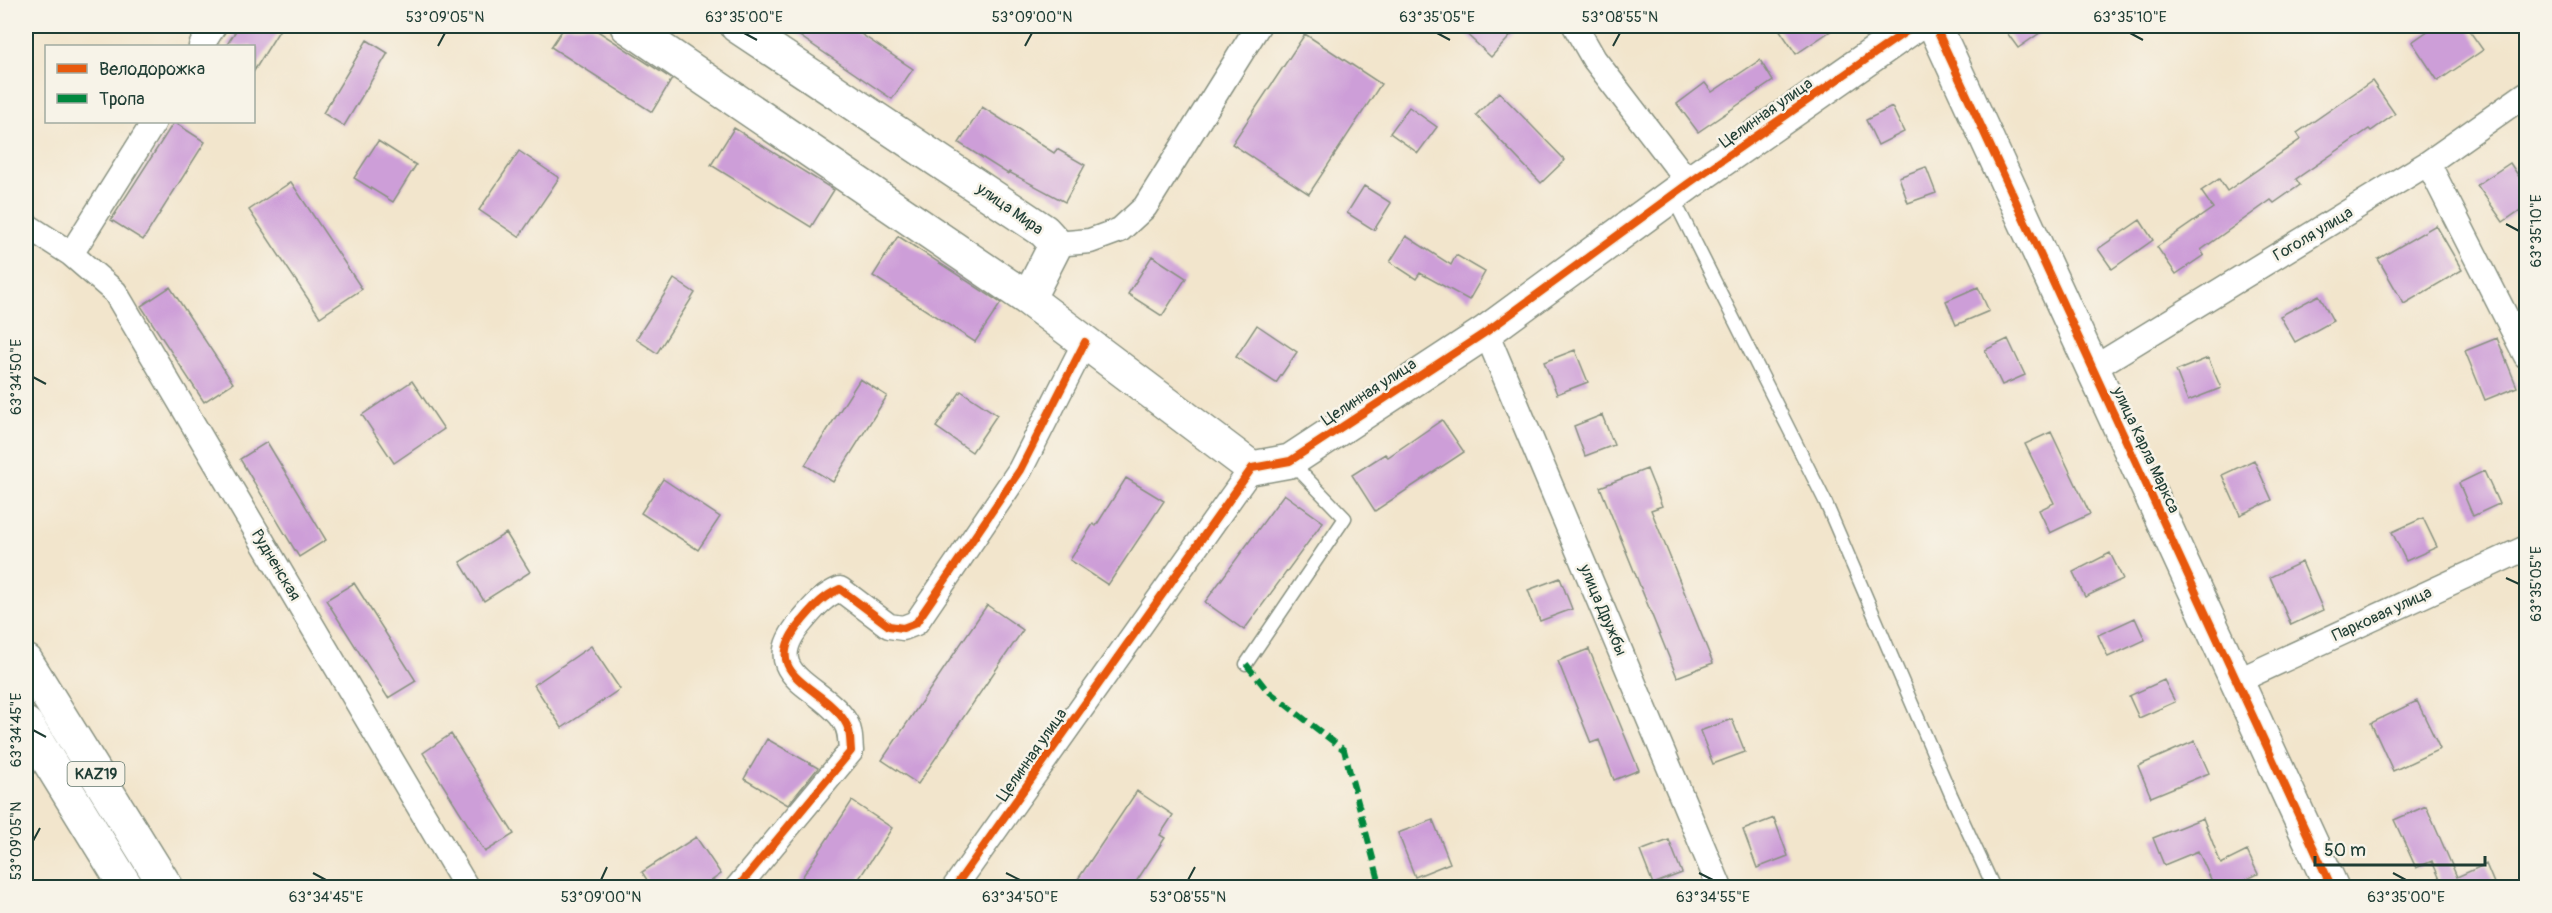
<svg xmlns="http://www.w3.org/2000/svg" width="2552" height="913" viewBox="0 0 2552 913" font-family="Pangolin,sans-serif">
	<rect width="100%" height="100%" fill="#f7f3e8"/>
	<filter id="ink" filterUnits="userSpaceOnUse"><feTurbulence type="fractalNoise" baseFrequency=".0167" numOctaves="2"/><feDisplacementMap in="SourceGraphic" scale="12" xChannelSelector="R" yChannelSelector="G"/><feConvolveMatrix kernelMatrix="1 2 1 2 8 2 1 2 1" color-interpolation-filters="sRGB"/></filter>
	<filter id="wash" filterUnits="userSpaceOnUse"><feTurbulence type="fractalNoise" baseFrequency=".008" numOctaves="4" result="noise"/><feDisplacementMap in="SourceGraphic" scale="24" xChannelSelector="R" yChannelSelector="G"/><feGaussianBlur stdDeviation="1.35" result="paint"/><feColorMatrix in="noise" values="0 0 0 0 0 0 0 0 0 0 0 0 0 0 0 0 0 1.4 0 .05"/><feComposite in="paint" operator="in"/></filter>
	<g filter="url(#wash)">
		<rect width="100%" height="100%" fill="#f2e5cc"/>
		<g id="blocks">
			<path fill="#cd9ed8" d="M 239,26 L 282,26 L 254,71 L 254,46 L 226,46 Z
				M 565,26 L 590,26 L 672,79 L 652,112 L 551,47 Z
				M 785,26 L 849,26 L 913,69 L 892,99 Z
				M 1458,26 L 1520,26 L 1491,57 Z
				M 1777,26 L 1838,26 L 1796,54 Z
				M 2002,26 L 2050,26 L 2018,48 Z
				M 2435,26 L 2466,26 L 2483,50 L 2438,81 L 2412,42 Z
				M 1305,34 L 1381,84 L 1309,194 L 1232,144 Z
				M 367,40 L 388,53 L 344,126 L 323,113 Z
				M 1760,60 L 1773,81 L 1698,132 L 1677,104 L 1705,83 L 1712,92 Z
				M 2372,81 L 2395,114 L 2371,131 L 2369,129 L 2296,179 L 2300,185 L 2274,203 L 2271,200 L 2201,250 L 2204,255 L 2176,274 L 2157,247 L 2213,208 L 2201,191 L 2219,179 L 2227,191 L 2301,139 L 2297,133 Z
				M 1499,92 L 1565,160 L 1541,183 L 1476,115 Z
				M 982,107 L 1054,153 L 1057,149 L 1085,165 L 1065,202 L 1009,172 L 1008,174 L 959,143 Z
				M 1409,107 L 1437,127 L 1418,153 L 1390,133 Z
				M 1892,107 L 1904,132 L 1878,145 L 1866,120 Z
				M 174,122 L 205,142 L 143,240 L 111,220 Z
				M 734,128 L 834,190 L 811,227 L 711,165 Z
				M 378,141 L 416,165 L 393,202 L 354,178 Z
				M 519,151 L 559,178 L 519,237 L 479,210 Z
				M 2510,163 L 2526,187 L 2526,206 L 2503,222 L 2477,185 Z
				M 1926,167 L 1936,193 L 1908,203 L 1899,177 Z
				M 291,182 L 362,289 L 320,317 L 249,210 Z
				M 1364,186 L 1391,203 L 1374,230 L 1347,213 Z
				M 2140,220 L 2153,240 L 2112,269 L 2098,249 Z
				M 2436,225 L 2462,270 L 2404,304 L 2378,259 Z
				M 898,236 L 1001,303 L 975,342 L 873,276 Z
				M 1406,236 L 1451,265 L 1456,255 L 1485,272 L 1469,300 L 1420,273 L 1416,279 L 1390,262 Z
				M 1152,256 L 1186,278 L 1162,316 L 1128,294 Z
				M 674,279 L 695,293 L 657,353 L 636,339 Z
				M 170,287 L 233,383 L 204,402 L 141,306 Z
				M 1978,287 L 1989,311 L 1956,325 L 1946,301 Z
				M 2319,295 L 2333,321 L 2295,342 L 2280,316 Z
				M 1257,325 L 1297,352 L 1276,383 L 1236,357 Z
				M 2497,338 L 2517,387 L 2485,400 L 2465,351 Z
				M 2008,339 L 2025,375 L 2002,385 L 1985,350 Z
				M 1575,350 L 1588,382 L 1557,394 L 1544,362 Z
				M 2208,358 L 2221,388 L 2188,401 L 2176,371 Z
				M 860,379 L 887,396 L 833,482 L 805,465 Z
				M 412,381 L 444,429 L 394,463 L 362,415 Z
				M 961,391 L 997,415 L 972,452 L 936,427 Z
				M 1602,415 L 1614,445 L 1585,456 L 1574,426 Z
				M 1442,420 L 1464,452 L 1375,511 L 1352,475 L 1385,454 L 1388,457 Z
				M 2051,432 L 2090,514 L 2050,533 L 2039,510 L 2054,503 L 2025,444 Z
				M 267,442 L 326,540 L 299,557 L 240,459 Z
				M 2254,460 L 2272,500 L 2240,515 L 2222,475 Z
				M 1647,469 L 1662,506 L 1651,510 L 1713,663 L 1677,677 L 1600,487 Z
				M 2484,471 L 2499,504 L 2473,516 L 2459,483 Z
				M 1126,478 L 1164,501 L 1108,585 L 1070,560 L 1093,524 L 1096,526 Z
				M 663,479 L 720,517 L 698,550 L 641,513 Z
				M 1284,494 L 1323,522 L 1244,630 L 1205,602 Z
				M 2423,518 L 2437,547 L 2406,561 L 2392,532 Z
				M 506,533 L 530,572 L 484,601 L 460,562 Z
				M 2110,553 L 2123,579 L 2085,597 L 2073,572 Z
				M 2302,562 L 2323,610 L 2291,625 L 2270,577 Z
				M 1560,578 L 1572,609 L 1540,621 L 1528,590 Z
				M 354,583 L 416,681 L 388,698 L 326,600 Z
				M 987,605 L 1023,630 L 918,784 L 882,760 Z
				M 2135,618 L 2145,640 L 2108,657 L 2098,635 Z
				M 591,646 L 620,689 L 562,728 L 534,685 Z
				M 1589,649 L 1639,770 L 1614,780 L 1599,740 L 1591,743 L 1558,661 Z
				M 2164,680 L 2175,702 L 2139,718 L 2129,696 Z
				M 2417,701 L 2440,749 L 2393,771 L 2371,723 Z
				M 1732,719 L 1745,752 L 1713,764 L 1700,731 Z
				M 451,734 L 514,834 L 485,852 L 423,753 Z
				M 767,739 L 818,768 L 788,805 L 744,779 Z
				M 2195,741 L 2209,773 L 2151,797 L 2138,766 Z
				M 1137,791 L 1173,815 L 1160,835 L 1165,838 L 1132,888 L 1072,888 Z
				M 852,801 L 892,828 L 853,888 L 795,888 Z
				M 2426,806 L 2457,877 L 2486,864 L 2496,888 L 2433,888 L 2442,884 L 2432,861 L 2416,868 L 2394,820 Z
				M 1774,818 L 1788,856 L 1757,868 L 1743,830 Z
				M 2203,818 L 2221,864 L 2247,851 L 2258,874 L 2229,888 L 2215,888 L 2198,851 L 2164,865 L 2153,838 Z
				M 1433,820 L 1450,863 L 1415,877 L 1398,833 Z
				M 696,837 L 721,874 L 701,888 L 652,888 L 642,872 Z
				M 1669,840 L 1682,873 L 1653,884 L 1640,851 Z"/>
		</g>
	</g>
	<g filter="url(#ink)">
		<use href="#blocks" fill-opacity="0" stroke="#889180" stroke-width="1.5"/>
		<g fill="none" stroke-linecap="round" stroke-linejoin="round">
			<defs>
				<path id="lane" d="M 1673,198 L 1825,501 L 1952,797 L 1994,888
					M 1246,664 L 1345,518 L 1291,462"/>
				<path id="street" d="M 1575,26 L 1594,59 L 1689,183
					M 201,46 L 214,26
					M 2428,163 L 2526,356
					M 26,225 L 71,254 L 115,292 L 467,888
					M 1056,244 L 1090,241 L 1120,230 L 1145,207 L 1258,26
					M 71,254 L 154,122
					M 1486,332 L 1720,888
					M 2094,368 L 2428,163 L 2526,94
					M 2237,681 L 2526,548
					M 737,888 L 851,751 C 850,740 851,730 844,720 C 821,685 755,675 802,621 C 814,607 823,596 840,589 L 889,626 L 903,628 L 916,623 L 1020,470 L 1085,342
					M 954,888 L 1252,468"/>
				<path id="secondary" d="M 627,26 L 1028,299 L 1252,468 L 1290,461 L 1486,332 L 1689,183 L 1914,26
					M 737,26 L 1044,231 L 1056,244 L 1028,299
					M 1935,26 L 2332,888"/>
				<path id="highway" d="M 26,661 L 167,888
					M 26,724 L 127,888"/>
			</defs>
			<use href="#lane" stroke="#889180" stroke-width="15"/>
			<use href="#street" stroke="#889180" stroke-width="27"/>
			<use href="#secondary" stroke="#889180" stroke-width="36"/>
			<use href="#highway" stroke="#889180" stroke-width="36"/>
			<use href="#lane" stroke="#fff" stroke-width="12"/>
			<use href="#street" stroke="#fff" stroke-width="24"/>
			<use href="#secondary" stroke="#fff" stroke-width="33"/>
			<use href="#highway" stroke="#fff" stroke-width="33"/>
			<path stroke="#00873e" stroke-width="6" stroke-dasharray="12 6" stroke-linecap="butt" d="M 1246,664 L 1267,690 L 1344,750 L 1381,888"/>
			<defs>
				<path id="cycleway" d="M 1935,26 L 2332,888
					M 737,888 L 851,751 C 850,740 851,730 844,720 C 821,685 755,675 802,621 C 814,607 823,596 840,589 L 889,626 L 903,628 L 916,623 L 1020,470 L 1085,342
					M 954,888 L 1252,468 L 1290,461 L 1486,332 L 1689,183 L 1914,26"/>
			</defs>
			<use href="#cycleway" stroke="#f7f3e8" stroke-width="11"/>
			<use href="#cycleway" stroke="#e8590c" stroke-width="8"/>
		</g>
	</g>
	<path fill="none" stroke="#1f3d34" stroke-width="2" d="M 744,33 L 757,40M 1437,33 L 1450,40M 2130,33 L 2143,40M 438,46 L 445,33M 1025,46 L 1032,33M 1613,46 L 1620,33M 2506,224 L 2519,231M 33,377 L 46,384M 2506,578 L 2519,584M 33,730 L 46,737M 33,841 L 40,828M 313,873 L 326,880M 1006,873 L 1020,880M 1699,873 L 1713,880M 2393,873 L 2406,880M 601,880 L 607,867M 1188,880 L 1195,867"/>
	<g text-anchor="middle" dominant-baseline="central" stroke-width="5" stroke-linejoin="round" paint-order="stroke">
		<rect fill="#f7f3e8" stroke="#60746a" stroke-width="1.5" x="67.5" y="762" width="57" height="24" rx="4.5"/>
		<g font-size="15" font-weight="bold" fill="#1f3d34">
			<text x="96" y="774">KAZ19</text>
		</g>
		<g font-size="16" fill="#1f3d34" stroke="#f7f3e8">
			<text transform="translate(1766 113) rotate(-35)">Целинная улица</text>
			<text transform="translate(1010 209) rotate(35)">улица Мира</text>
			<text transform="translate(2313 234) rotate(-31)">Гоголя улица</text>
			<text transform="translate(1369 392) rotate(-33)">Целинная улица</text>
			<text transform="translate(2146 450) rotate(65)">улица Карла Маркса</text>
			<text transform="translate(276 565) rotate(59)">Рудненская</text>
			<text transform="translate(1603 610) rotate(67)">улица Дружбы</text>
			<text transform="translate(2382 614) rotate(-25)">Парковая улица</text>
			<text transform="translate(1032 755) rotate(-55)">Целинная улица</text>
		</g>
	</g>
	<rect width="2552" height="913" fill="none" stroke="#f7f3e8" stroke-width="66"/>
	<rect x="45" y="45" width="210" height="78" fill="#f7f3e8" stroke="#a1aaa0" stroke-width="1.5"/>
	<rect x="57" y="64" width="30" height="9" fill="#e8590c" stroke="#a1aaa0" stroke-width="1.5"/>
	<text x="99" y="75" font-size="18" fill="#1f3d34">Велодорожка</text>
	<rect x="57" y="94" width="30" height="9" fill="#00873e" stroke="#a1aaa0" stroke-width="1.5"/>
	<text x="99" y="105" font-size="18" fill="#1f3d34">Тропа</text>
	<path d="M2315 856v9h170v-9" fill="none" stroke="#1f3d34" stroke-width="3"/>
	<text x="2324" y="856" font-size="18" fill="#1f3d34" stroke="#f7f3e8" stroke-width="4.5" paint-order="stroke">50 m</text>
	<rect x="33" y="33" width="2486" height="847" fill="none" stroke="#1f3d34" stroke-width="2"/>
	<g font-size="15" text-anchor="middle" fill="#1f3d34">
		<text x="445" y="22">53°09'05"N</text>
		<text x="744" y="22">63°35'00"E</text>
		<text x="1032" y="22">53°09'00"N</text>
		<text x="1437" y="22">63°35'05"E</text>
		<text x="1620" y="22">53°08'55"N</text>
		<text x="2130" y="22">63°35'10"E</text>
		<text transform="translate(2536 231) rotate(-90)" y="5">63°35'10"E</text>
		<text transform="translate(16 377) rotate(-90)" y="5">63°34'50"E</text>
		<text transform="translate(2536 584) rotate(-90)" y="5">63°35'05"E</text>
		<text transform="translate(16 730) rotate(-90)" y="5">63°34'45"E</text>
		<text transform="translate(16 841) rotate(-90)" y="5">53°09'05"N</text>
		<text x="326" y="902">63°34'45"E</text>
		<text x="601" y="902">53°09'00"N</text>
		<text x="1020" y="902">63°34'50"E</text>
		<text x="1188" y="902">53°08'55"N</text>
		<text x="1713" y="902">63°34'55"E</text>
		<text x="2406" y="902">63°35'00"E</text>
	</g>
</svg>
